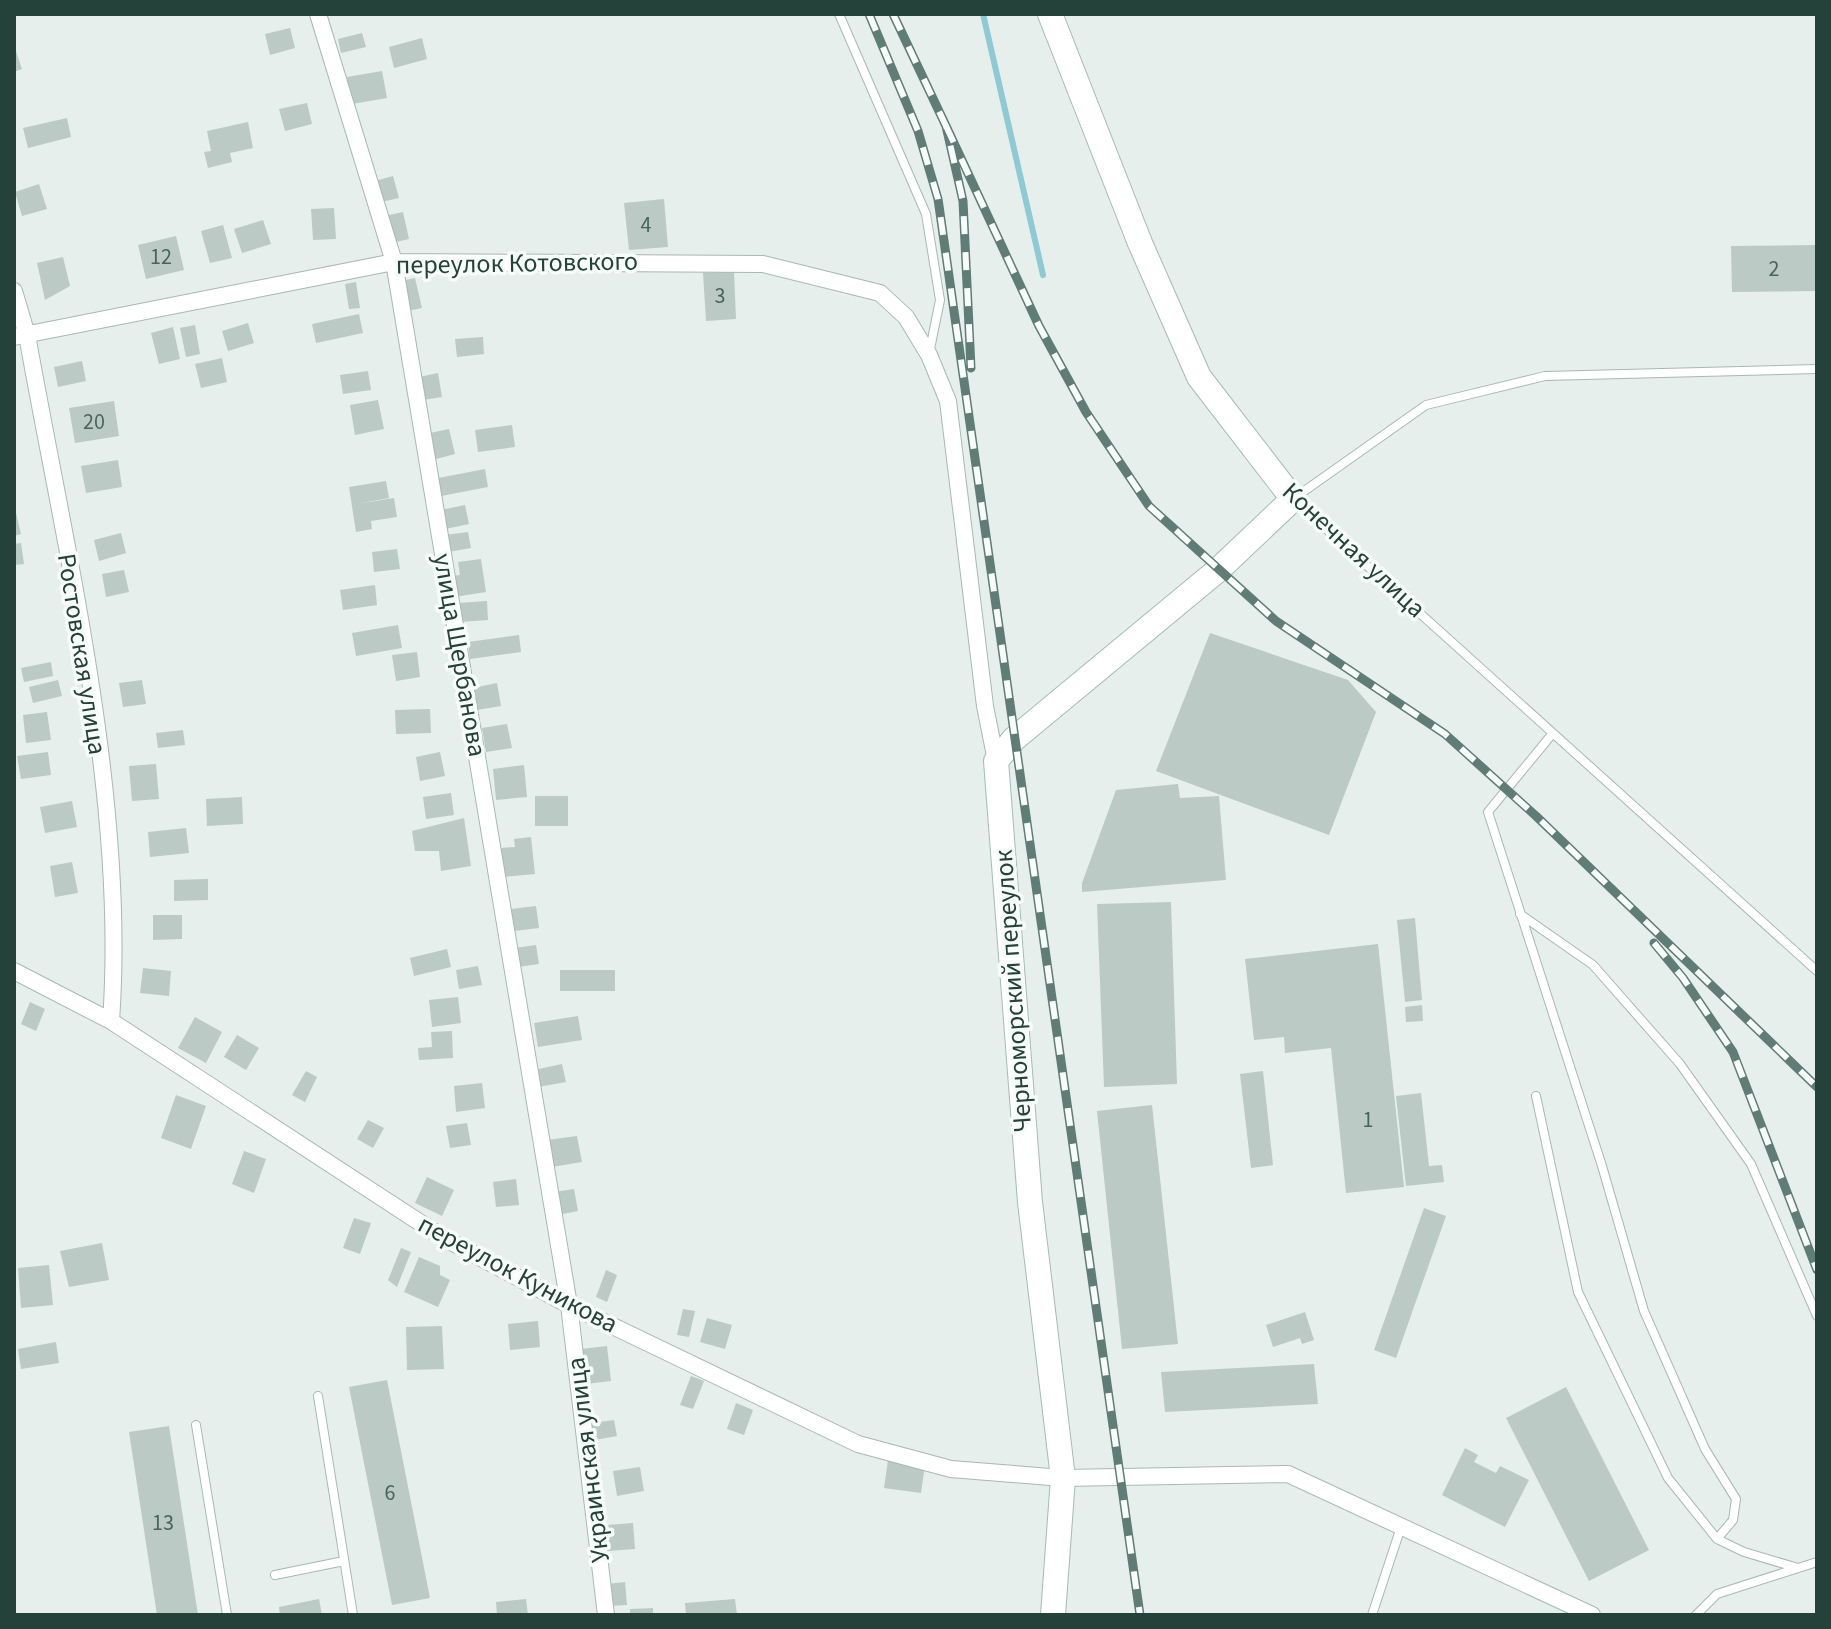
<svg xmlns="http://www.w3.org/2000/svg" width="1831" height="1629" viewBox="0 0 1831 1629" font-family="'Source Sans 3',sans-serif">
	<rect width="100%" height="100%" fill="#e6efeb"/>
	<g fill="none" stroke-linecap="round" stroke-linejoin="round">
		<path stroke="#8ec9d4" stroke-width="6" d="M 983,14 L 1043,275"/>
	</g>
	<path fill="#bbcac4" d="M 290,28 L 295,48 L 270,55 L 265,34 Z
		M 362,33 L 366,47 L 341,53 L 338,39 Z
		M 422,38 L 427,59 L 394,68 L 389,47 Z
		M 14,45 L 22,69 L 14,72 Z
		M 382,71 L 387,98 L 352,104 L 347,77 Z
		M 307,103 L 312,124 L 285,131 L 279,109 Z
		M 67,118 L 71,137 L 28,148 L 23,128 Z
		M 248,122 L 253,148 L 230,153 L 232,162 L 208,168 L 204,152 L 211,151 L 207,131 Z
		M 393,176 L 399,198 L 381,202 L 375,181 Z
		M 39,184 L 47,209 L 22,216 L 15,192 Z
		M 664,199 L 668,247 L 629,250 L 624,203 Z
		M 334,208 L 336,239 L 313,240 L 311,209 Z
		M 403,212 L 409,239 L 387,244 L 380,217 Z
		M 263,220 L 271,244 L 242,253 L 234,229 Z
		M 223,225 L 232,258 L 210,263 L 201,231 Z
		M 176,236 L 184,270 L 146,279 L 138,245 Z
		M 1817,245 L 1817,291 L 1732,292 L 1731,246 Z
		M 63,257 L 70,286 L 45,300 L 37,263 Z
		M 734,272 L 736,319 L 706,321 L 703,273 Z
		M 415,278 L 422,308 L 408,311 L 402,281 Z
		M 356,282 L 360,308 L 349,309 L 345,284 Z
		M 359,314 L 363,333 L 316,343 L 312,324 Z
		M 248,323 L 254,343 L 228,351 L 222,331 Z
		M 195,325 L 200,354 L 186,357 L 180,328 Z
		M 173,327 L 180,359 L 159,364 L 151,333 Z
		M 483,337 L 484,354 L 457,357 L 455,339 Z
		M 222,358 L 227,382 L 201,388 L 195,364 Z
		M 82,361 L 86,381 L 58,387 L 54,367 Z
		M 368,371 L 371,390 L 343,394 L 340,375 Z
		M 438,373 L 442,397 L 423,400 L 419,377 Z
		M 378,400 L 384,429 L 355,435 L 350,405 Z
		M 114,401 L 119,436 L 75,443 L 69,408 Z
		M 512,425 L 515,447 L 478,452 L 475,430 Z
		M 449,429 L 455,454 L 436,459 L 430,433 Z
		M 118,460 L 122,487 L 86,493 L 81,466 Z
		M 485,469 L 488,487 L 441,496 L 438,478 Z
		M 386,481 L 389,498 L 357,504 L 394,498 L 397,517 L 371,521 L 372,529 L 356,532 L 349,487 Z
		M 14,504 L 21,534 L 14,536 Z
		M 465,505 L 469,524 L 445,529 L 441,510 Z
		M 468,532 L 471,548 L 448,552 L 445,535 Z
		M 121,533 L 126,553 L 99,561 L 94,540 Z
		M 21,543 L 24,564 L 14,565 L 14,544 Z
		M 397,549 L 400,569 L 374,572 L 372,552 Z
		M 481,559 L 486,592 L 454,597 L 451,576 L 460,575 L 458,562 Z
		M 124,570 L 129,592 L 106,597 L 102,574 Z
		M 375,585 L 377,605 L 343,610 L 340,590 Z
		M 487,601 L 488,620 L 460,622 L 458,603 Z
		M 398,625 L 402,648 L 356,656 L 352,633 Z
		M 1210,633 L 1348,680 L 1376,712 L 1329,835 L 1156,771 Z
		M 519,635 L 521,652 L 470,659 L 468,642 Z
		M 417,652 L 420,677 L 396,681 L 392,655 Z
		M 51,662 L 53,676 L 24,682 L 21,668 Z
		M 58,680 L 62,696 L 33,703 L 29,687 Z
		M 142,680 L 146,704 L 123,707 L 119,683 Z
		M 497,683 L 501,706 L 477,710 L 473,688 Z
		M 430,709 L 431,733 L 396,734 L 395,710 Z
		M 47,712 L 51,740 L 26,743 L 23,715 Z
		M 507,724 L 512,748 L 486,752 L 482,728 Z
		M 183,730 L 185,745 L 158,748 L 156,733 Z
		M 48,752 L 51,775 L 21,779 L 17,756 Z
		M 440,752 L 445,776 L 420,781 L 416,757 Z
		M 156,764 L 159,799 L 132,801 L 129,766 Z
		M 524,765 L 527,797 L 496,800 L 493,769 Z
		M 1178,784 L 1180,798 L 1219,796 L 1226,880 L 1082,892 L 1082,883 L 1116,790 Z
		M 451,793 L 454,815 L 426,819 L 423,797 Z
		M 535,796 L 568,796 L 568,826 L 535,826 Z
		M 242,797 L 243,824 L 207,826 L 206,799 Z
		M 72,801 L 77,827 L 45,833 L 40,807 Z
		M 464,818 L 471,866 L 441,871 L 439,851 L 415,851 L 412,831 Z
		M 186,828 L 189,853 L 150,857 L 148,832 Z
		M 531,837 L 535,874 L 503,877 L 501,848 L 515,847 L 514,839 Z
		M 72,862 L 78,893 L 55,897 L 50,866 Z
		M 208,879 L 208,900 L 174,901 L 174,880 Z
		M 1171,902 L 1177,1084 L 1104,1087 L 1097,904 Z
		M 536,906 L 539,928 L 514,931 L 511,909 Z
		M 153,915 L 182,915 L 182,939 L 153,940 Z
		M 1415,918 L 1422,1000 L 1405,1002 L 1397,920 Z
		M 1378,944 L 1404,1187 L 1346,1193 L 1331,1048 L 1285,1053 L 1284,1037 L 1254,1040 L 1245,959 Z
		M 536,945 L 539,964 L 518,967 L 515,948 Z
		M 447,949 L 451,967 L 414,976 L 410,958 Z
		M 478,966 L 482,985 L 459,989 L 456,970 Z
		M 143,968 L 171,971 L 169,996 L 140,993 Z
		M 560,970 L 615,970 L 615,991 L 560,991 Z
		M 458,997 L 461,1023 L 432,1027 L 429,1000 Z
		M 30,1002 L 45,1009 L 36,1031 L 21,1024 Z
		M 1422,1005 L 1423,1021 L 1406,1022 L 1405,1007 Z
		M 578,1016 L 582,1040 L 538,1047 L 534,1023 Z
		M 195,1017 L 222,1032 L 206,1063 L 178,1048 Z
		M 452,1031 L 453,1058 L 419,1060 L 418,1048 L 432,1047 L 431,1032 Z
		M 237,1035 L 259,1048 L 246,1070 L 224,1057 Z
		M 562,1064 L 566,1082 L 538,1087 L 534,1070 Z
		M 306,1071 L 317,1077 L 305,1102 L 292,1095 Z
		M 1263,1071 L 1273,1165 L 1251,1168 L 1240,1074 Z
		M 482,1083 L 485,1108 L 456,1112 L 454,1086 Z
		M 1421,1093 L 1429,1166 L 1442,1165 L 1444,1182 L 1406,1186 L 1396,1096 Z
		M 176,1095 L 206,1106 L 191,1149 L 161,1138 Z
		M 1152,1105 L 1178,1344 L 1122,1349 L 1097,1111 Z
		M 368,1120 L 384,1128 L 373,1148 L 357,1139 Z
		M 467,1123 L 471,1145 L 450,1148 L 446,1126 Z
		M 577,1136 L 582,1162 L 552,1167 L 547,1140 Z
		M 244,1151 L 266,1159 L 254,1193 L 232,1184 Z
		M 427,1177 L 454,1190 L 442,1216 L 415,1203 Z
		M 516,1179 L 519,1205 L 496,1207 L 493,1182 Z
		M 574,1189 L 578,1211 L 558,1215 L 554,1192 Z
		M 1424,1208 L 1446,1216 L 1396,1358 L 1374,1350 Z
		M 354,1218 L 371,1223 L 360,1254 L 343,1248 Z
		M 102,1243 L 109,1280 L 69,1287 L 60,1251 Z
		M 401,1248 L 411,1252 L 397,1287 L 388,1280 Z
		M 419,1257 L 440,1266 L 440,1275 L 450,1280 L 438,1307 L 404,1292 Z
		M 49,1265 L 53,1305 L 21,1308 L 18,1268 Z
		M 606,1270 L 617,1275 L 607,1302 L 596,1297 Z
		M 683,1309 L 695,1311 L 689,1337 L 677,1335 Z
		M 1305,1312 L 1314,1340 L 1302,1344 L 1300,1338 L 1273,1347 L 1266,1325 Z
		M 707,1318 L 732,1325 L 725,1349 L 700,1342 Z
		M 538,1321 L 540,1347 L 510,1350 L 508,1324 Z
		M 442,1326 L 444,1369 L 407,1370 L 406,1327 Z
		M 56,1342 L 59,1363 L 21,1369 L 18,1349 Z
		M 607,1346 L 611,1381 L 586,1384 L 581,1349 Z
		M 1314,1364 L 1318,1404 L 1165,1412 L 1161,1372 Z
		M 691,1376 L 704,1381 L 693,1409 L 680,1405 Z
		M 387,1380 L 430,1598 L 392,1605 L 349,1387 Z
		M 1566,1387 L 1649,1550 L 1589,1581 L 1506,1418 Z
		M 736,1403 L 753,1410 L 744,1435 L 727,1429 Z
		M 614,1420 L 617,1436 L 589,1441 L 586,1424 Z
		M 169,1426 L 198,1615 L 157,1615 L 129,1432 Z
		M 1465,1448 L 1478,1455 L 1474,1462 L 1496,1473 L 1500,1466 L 1529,1480 L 1505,1527 L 1442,1495 Z
		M 888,1460 L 925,1465 L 921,1493 L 884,1488 Z
		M 640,1467 L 644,1491 L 617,1496 L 613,1471 Z
		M 633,1523 L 635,1549 L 608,1551 L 607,1525 Z
		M 625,1582 L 627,1605 L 609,1606 L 607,1584 Z
		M 319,1599 L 322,1615 L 280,1615 L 279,1607 Z
		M 526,1599 L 528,1615 L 497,1615 L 496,1602 Z
		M 735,1599 L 737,1615 L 686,1615 L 685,1603 Z
		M 653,1608 L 653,1615 L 630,1615 L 630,1609 Z"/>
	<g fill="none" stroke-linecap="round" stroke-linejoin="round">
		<defs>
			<path id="lane" d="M 839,14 L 926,214 L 940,300 L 929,354
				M 1817,369 L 1545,376 L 1426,405 L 1293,499 L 1817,971
				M 1553,733 L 1488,812 L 1602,1166 L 1644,1311 L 1705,1449 L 1736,1499 L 1733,1520 L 1717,1539
				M 1520,914 L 1593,965 L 1680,1064 L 1751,1164 L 1817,1316
				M 1536,1096 L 1578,1292 L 1668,1478 L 1717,1539 L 1744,1552 L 1798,1568
				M 318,1396 L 353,1615
				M 196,1425 L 227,1615
				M 275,1575 L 344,1561
				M 1372,1615 L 1401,1527
				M 1696,1615 L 1717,1594 L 1817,1562"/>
			<path id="street" d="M 318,14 L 394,262 L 569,1305 L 606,1615
				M 14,291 L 27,335 C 66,554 127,800 111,1021
				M 14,337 L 394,262 L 763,264 L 880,293 L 906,317 L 929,355 L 948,401 L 985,706 L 996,761
				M 14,971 L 111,1021 L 442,1237 L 569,1305 L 858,1444 L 951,1469 L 1063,1478 L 1288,1474 L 1592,1615"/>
			<path id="secondary" d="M 1050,14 L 1140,243 L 1199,377 L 1293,499 L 1218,570 L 1014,739 L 996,761 L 1030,1202 L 1063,1478 L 1053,1615"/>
		</defs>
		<use href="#lane" stroke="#a8b8b2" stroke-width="10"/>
		<use href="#street" stroke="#a8b8b2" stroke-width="18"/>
		<use href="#secondary" stroke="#a4bbb3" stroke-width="26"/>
		<use href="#lane" stroke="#fff" stroke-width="8"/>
		<use href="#street" stroke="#fff" stroke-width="16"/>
		<use href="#secondary" stroke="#fff" stroke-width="24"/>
		<defs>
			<path id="rail" d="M 869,14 L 918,131 L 938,199 L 1140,1615
				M 893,14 L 946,126 L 963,201 L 971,368
				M 946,126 L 1039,326 L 1086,412 L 1149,506 L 1276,621 L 1445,734 L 1536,816 L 1817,1087
				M 1654,943 L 1683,978 L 1733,1052 L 1817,1270"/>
		</defs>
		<use href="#rail" stroke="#5f7d75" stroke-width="9"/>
		<use href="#rail" stroke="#f7fbf9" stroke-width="6" stroke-dasharray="18" stroke-linecap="butt"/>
	</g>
	<g text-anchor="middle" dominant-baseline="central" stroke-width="7" stroke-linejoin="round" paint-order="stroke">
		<g font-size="22" fill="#4a645c">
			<text x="646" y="225">4</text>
			<text x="161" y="257">12</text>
			<text x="1774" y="269">2</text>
			<text x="720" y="296">3</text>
			<text x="94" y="422">20</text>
			<text x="1368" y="1120">1</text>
			<text x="390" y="1493">6</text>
			<text x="163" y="1523">13</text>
		</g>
		<g font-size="26" fill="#24423a" stroke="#f7fbf9">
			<text transform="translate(517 263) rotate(-1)">переулок Котовского</text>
			<text transform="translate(1354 550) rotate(43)">Конечная улица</text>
			<text transform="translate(82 654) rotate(81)">Ростовская улица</text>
			<text transform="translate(460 655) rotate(80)">улица Щербанова</text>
			<text transform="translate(1013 991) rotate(-94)">Черноморский переулок</text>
			<text transform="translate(518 1274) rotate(28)">переулок Куникова</text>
			<text transform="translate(588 1460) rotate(-97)">Украинская улица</text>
		</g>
	</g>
	<rect width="1831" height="1629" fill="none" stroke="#24423a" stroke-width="32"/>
</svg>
